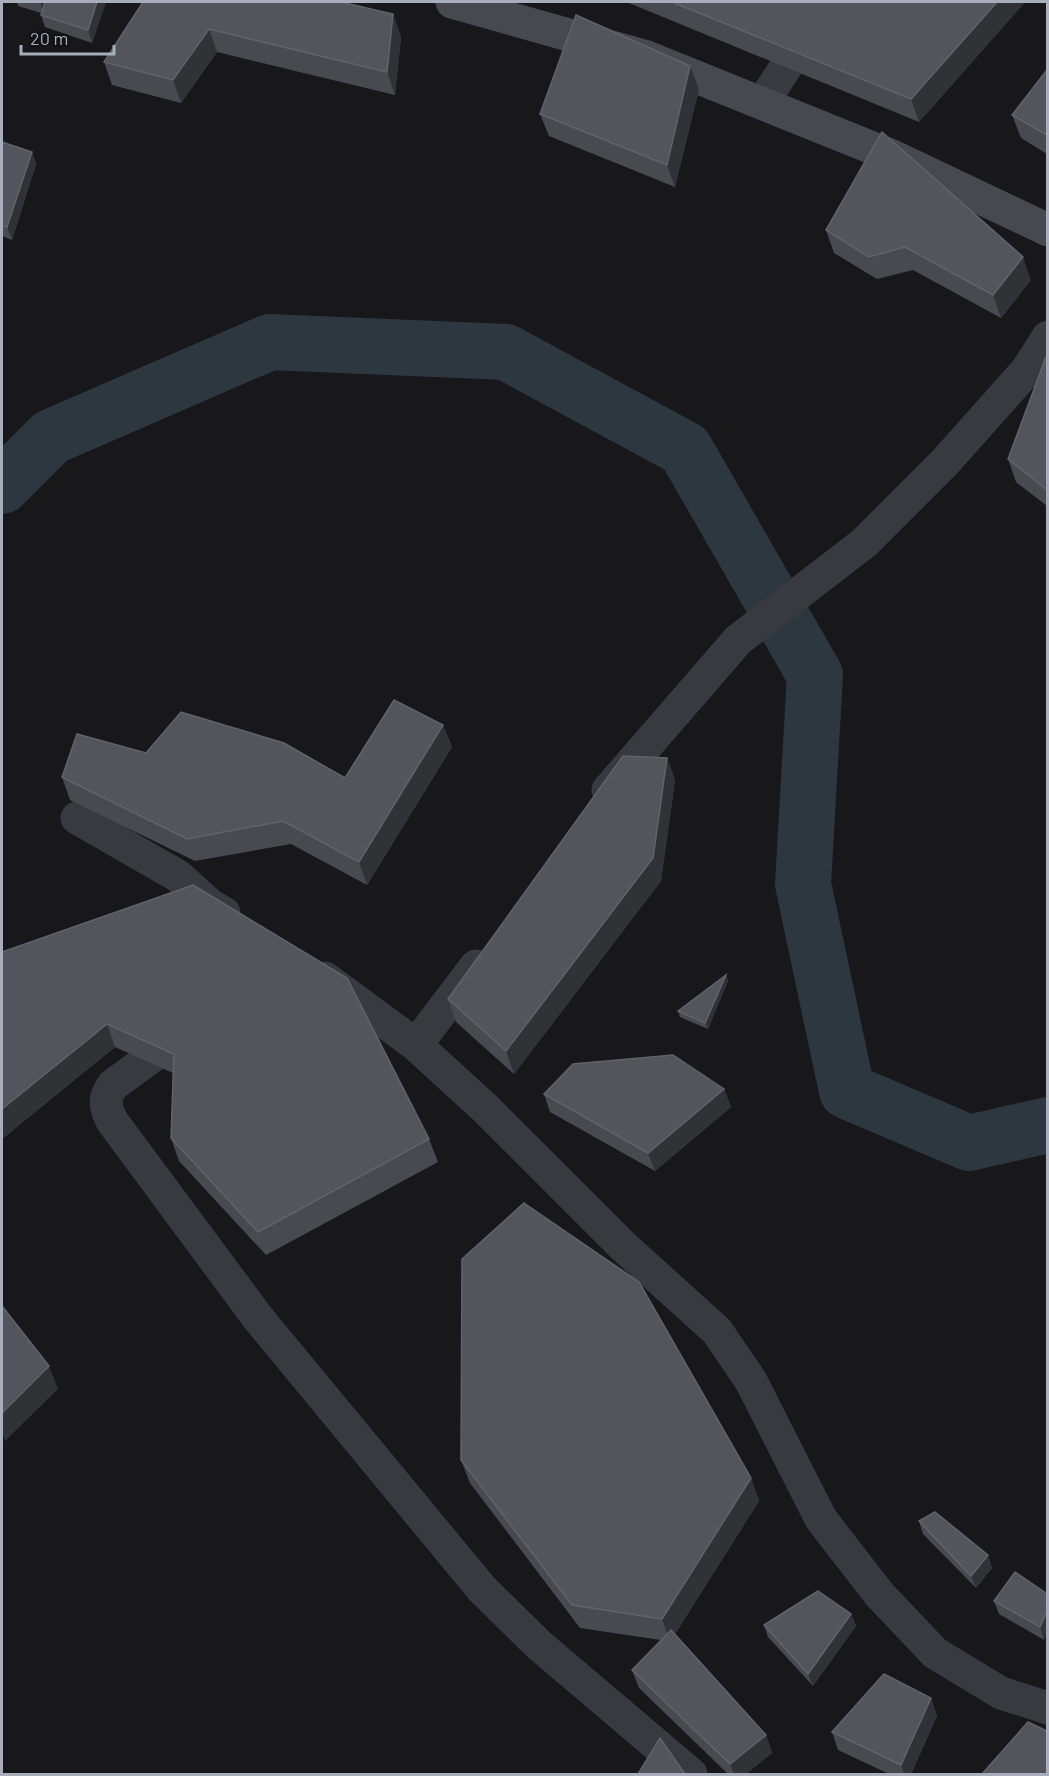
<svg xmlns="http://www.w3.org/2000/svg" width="1049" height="1776" viewBox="0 0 1049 1776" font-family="Barlow,sans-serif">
	<rect width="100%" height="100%" fill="#18181b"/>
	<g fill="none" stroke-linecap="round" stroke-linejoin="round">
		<path stroke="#2d3740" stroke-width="56" d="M 2,486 L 51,437 L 270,342 L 506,352 L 685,449 L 815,675 L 803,884 L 847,1091 L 969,1143 L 1048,1125"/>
		<path stroke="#393a40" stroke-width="33" d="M 763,102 L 828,2
			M 608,790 L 738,640 L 864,543 L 946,461 L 1027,370 L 1048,337
			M 77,818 L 178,876 L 210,905 L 224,913
			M 325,978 L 416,1045 L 486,1109 L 623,1246 L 717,1331 L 751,1381 L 821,1519 L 879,1594 L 935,1653 L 1001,1693 L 1048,1708
			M 183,1034 L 113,1085 C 103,1099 105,1106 112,1121 L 258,1318 L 482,1589 L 539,1645 L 691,1774
			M 416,1045 L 476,966"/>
		<path stroke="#474850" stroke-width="33" d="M 452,2 L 647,57 L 890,155 L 1048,230"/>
	</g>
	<path fill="#494a50" d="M 17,2 L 106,2 L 92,43 L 45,27 L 41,15 L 41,13 L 18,6 Z
		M 143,2 L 393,14 L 401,37 L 395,95 L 217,52 L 181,103 L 112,85 L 104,62 Z
		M 628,2 L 1025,2 L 919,122 L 629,3 Z
		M 690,66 L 699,89 L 675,187 L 549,136 L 540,114 Z
		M 1047,70 L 1047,154 L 1021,138 L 1012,115 Z
		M 882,132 L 1031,280 L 1001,318 L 913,270 L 877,279 L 834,253 L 826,230 Z
		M 2,142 L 32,152 L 36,164 L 12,240 L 2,236 Z
		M 1047,356 L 1047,506 L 1016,482 L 1008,459 Z
		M 443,725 L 452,747 L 367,885 L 291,844 L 195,861 L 70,800 L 62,777 L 146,753 L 345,778 Z
		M 667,758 L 675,780 L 661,881 L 514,1074 L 456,1022 L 448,999 Z
		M 2,952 L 429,1139 L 438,1162 L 266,1255 L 179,1161 L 171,1138 L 173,1073 L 115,1047 L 2,1139 Z
		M 726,975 L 728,981 L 708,1029 L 680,1017 L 678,1011 Z
		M 724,1089 L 731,1107 L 655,1171 L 550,1112 L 544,1094 Z
		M 461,1460 L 751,1478 L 759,1501 L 675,1634 L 766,1735 L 772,1753 L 746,1774 L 728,1774 L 639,1688 L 632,1670 L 661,1640 L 580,1628 L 470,1483 Z
		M 919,1521 L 988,1555 L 992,1568 L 976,1588 L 923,1534 Z
		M 1047,1594 L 1044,1640 L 999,1614 L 994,1601 Z
		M 851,1614 L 856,1626 L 813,1686 L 768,1637 L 764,1625 Z
		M 931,1698 L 937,1716 L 911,1774 L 889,1774 L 838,1750 L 832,1732 Z"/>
	<path fill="#313236" d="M 40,2 L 48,2 L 44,14 Z
		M 97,2 L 106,2 L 92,43 L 88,30 Z
		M 997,2 L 1025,2 L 919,122 L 911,99 Z
		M 393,14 L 401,37 L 395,95 L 387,72 Z
		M 209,29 L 217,52 L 181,103 L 173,80 Z
		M 690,66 L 699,89 L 675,187 L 667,165 Z
		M 32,152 L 36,164 L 12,240 L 7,227 Z
		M 1023,257 L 1031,280 L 1001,318 L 993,295 Z
		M 443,725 L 452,747 L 367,885 L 359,862 Z
		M 667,758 L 675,780 L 661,881 L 514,1074 L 506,1051 Z
		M 726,975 L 728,981 L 708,1029 L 705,1023 Z
		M 107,1024 L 115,1047 L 2,1139 L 2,1109 Z
		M 724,1089 L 731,1107 L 655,1171 L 648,1153 Z
		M 49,1366 L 58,1389 L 5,1441 L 2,1431 L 2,1413 Z
		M 751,1478 L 759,1501 L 670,1642 L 662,1619 Z
		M 988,1555 L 992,1568 L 976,1588 L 971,1576 Z
		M 1047,1611 L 1047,1633 L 1044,1640 L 1040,1627 Z
		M 851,1614 L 856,1626 L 813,1686 L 808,1674 Z
		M 931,1698 L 937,1716 L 911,1774 L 904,1774 L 901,1765 Z
		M 766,1735 L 772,1753 L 746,1774 L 734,1774 L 730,1764 Z"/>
	<path fill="#54555c" stroke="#61636b" stroke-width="1.5" d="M 45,2 L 97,2 L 88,30 L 41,15 Z
		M 143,2 L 341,2 L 393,14 L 387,72 L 209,29 L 173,80 L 104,62 Z
		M 672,2 L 997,2 L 911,99 Z
		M 576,15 L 690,66 L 667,165 L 540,114 Z
		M 1047,70 L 1047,135 L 1012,115 Z
		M 882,132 L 1023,257 L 993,295 L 905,247 L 869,257 L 826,230 Z
		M 2,142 L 32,152 L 7,227 L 2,226 Z
		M 1047,356 L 1047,490 L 1008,459 L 1046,357 Z
		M 394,700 L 443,725 L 359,862 L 283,821 L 187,839 L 62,777 L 77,734 L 146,753 L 181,712 L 284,743 L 345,778 Z
		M 623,756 L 667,758 L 653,858 L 506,1051 L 448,999 Z
		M 193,885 L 347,978 L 429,1139 L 258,1232 L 171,1138 L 174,1054 L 107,1024 L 2,1109 L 2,952 Z
		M 726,975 L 705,1023 L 678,1011 Z
		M 673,1055 L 724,1089 L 648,1153 L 544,1094 L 573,1064 Z
		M 524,1203 L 639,1282 L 751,1478 L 662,1619 L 572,1605 L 461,1460 L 462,1259 Z
		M 2,1306 L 49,1366 L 2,1413 Z
		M 935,1512 L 988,1555 L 971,1576 L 919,1521 Z
		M 1015,1572 L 1047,1594 L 1047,1611 L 1040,1627 L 994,1601 Z
		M 818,1591 L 851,1614 L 808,1674 L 764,1625 Z
		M 671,1630 L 766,1735 L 730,1764 L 632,1670 Z
		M 884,1674 L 931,1698 L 901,1765 L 832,1732 Z
		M 1028,1722 L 1047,1731 L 1047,1774 L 982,1774 Z
		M 660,1738 L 685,1774 L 638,1774 Z"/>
	<rect width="1049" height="1776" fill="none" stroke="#a9aebc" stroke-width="6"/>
	<path d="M21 45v9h93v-9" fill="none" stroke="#a9aebc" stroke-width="3"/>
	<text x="30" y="45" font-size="18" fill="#a9aebc" stroke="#131316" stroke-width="4.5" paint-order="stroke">20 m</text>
</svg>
